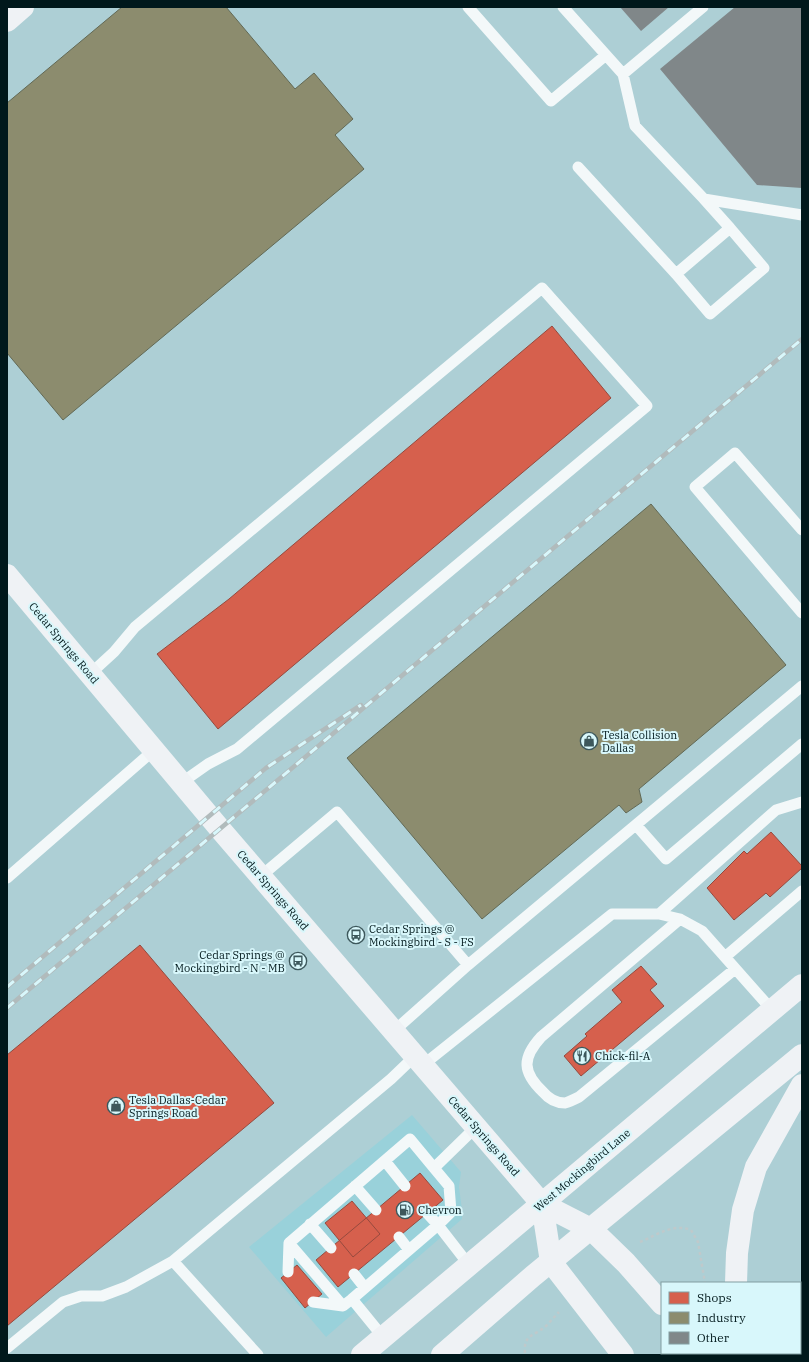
<svg xmlns="http://www.w3.org/2000/svg" width="809" height="1362" viewBox="0 0 809 1362" font-family="'IBM Plex Serif',serif">
	<rect width="100%" height="100%" fill="#adcfd5"/>
	<path fill="#99d1da" d="M 412,1115 L 461,1172 L 459,1187 L 462,1210 L 462,1219 L 326,1337 L 249,1247 Z"/>
	<path fill="#d6604d" stroke="#964a3e" d="M 552,326 L 611,398 L 218,729 L 157,654 L 229,599 Z
		M 771,832 L 802,866 L 802,868 L 770,897 L 766,893 L 734,920 L 707,888 L 744,851 L 747,854 Z
		M 140,945 L 274,1103 L 7,1326 L 7,1055 Z
		M 641,966 L 657,984 L 650,990 L 664,1006 L 581,1076 L 564,1056 L 587,1036 L 585,1034 L 622,1002 L 612,990 Z
		M 420,1173 L 443,1200 L 338,1287 L 316,1260 Z
		M 352,1201 L 380,1234 L 353,1257 L 325,1223 Z
		M 297,1265 L 322,1294 L 305,1308 L 281,1278 Z"/>
	<path fill="#8c8c6e" stroke="#626955" d="M 122,7 L 226,7 L 295,89 L 314,73 L 353,119 L 335,135 L 364,169 L 63,420 L 7,353 L 7,103 Z
		M 651,504 L 786,665 L 639,789 L 642,802 L 626,813 L 619,805 L 482,919 L 347,758 Z"/>
	<path fill="#808789" d="M 620,7 L 669,7 L 641,31 Z
		M 735,7 L 802,7 L 802,188 L 757,185 L 660,69 Z"/>
	<g fill="none" stroke-linecap="round" stroke-linejoin="round">
		<path stroke="#bfc9cb" stroke-width="2.5" stroke-dasharray="3 3" stroke-linecap="butt" d="M 640,1242 C 657,1235 673,1223 691,1230 L 698,1242 L 705,1283
			M 800,1290 L 802,1290
			M 525,1353 C 523,1334 535,1336 546,1326 C 551,1321 555,1316 559,1312"/>
		<path stroke="#f3f8f9" stroke-width="11" d="M 468,7 L 551,101 L 606,55
			M 563,7 L 623,74 L 635,126 L 704,199 L 802,215
			M 623,74 L 703,7
			M 578,167 L 676,274 L 730,228 L 704,199
			M 676,274 L 710,314 L 764,268 L 730,228
			M 802,530 L 735,453 L 695,487 L 802,613
			M 90,674 L 114,652 L 135,627 L 542,288 L 647,406 L 237,749 L 208,764 L 181,783
			M 636,825 L 666,859 L 802,744
			M 261,876 L 337,812 L 468,965
			M 7,878 L 154,750
			M 659,914 L 776,810 L 802,802
			M 680,919 L 541,1037 C 522,1058 522,1072 543,1092 C 548,1098 556,1103 565,1103 C 569,1102 575,1099 579,1097 L 735,969
			M 725,957 L 772,1010
			M 394,1031 L 468,965 L 802,686
			M 423,1065 L 612,914 L 659,914 L 680,919 L 702,931 L 725,957 L 802,891
			M 385,1161 L 405,1186
			M 355,1186 L 376,1210
			M 310,1224 L 331,1248
			M 399,1237 L 409,1250
			M 173,1261 L 391,1079 L 415,1056
			M 469,1265 L 438,1225 L 451,1212 L 449,1186 L 434,1168 L 476,1127
			M 288,1272 L 289,1243
			M 354,1274 L 365,1288
			M 352,1299 L 343,1306 L 289,1243 L 410,1139 L 434,1168
			M 313,1302 L 343,1306
			M 383,1337 L 352,1299 L 438,1225 L 427,1213
			M 7,1348 L 63,1302 L 81,1296 L 102,1296 L 126,1287 L 173,1261 L 258,1355"/>
		<path stroke="#eff2f5" stroke-width="22" d="M 7,21 L 23,7
			M 7,575 L 220,829 L 542,1204 L 591,1229 L 626,1263 L 662,1304
			M 542,1204 L 551,1262 L 623,1355
			M 736,1283 L 737,1253 L 743,1210 L 756,1167 L 802,1085
			M 705,1353 L 707,1355
			M 755,1353 L 755,1355
			M 362,1355 L 802,985
			M 442,1355 L 533,1276 L 802,1055"/>
		<defs>
			<path id="rail" d="M 7,987 L 266,768 L 361,705
				M 7,1008 L 802,339"/>
		</defs>
		<use href="#rail" stroke="#b1bbbc" stroke-width="4.5"/>
		<use href="#rail" stroke="#d8f7fb" stroke-width="3" stroke-dasharray="9" stroke-linecap="butt"/>
	</g>
	<defs>
		<symbol id="shop-ring" viewBox="-11 -11 22 22"><circle r="9.5" fill="#d8f7fb" stroke="#3d585c" stroke-width="1.5"/><path d="M-5-2.5h2.3a2.7 3.5 0 0 1 5.4 0H5L5.5 6h-11ZM-1.5-2.5h3a1.5 2.3 0 0 0-3 0Z" fill="#3d585c"/></symbol>
		<symbol id="bus-ring" viewBox="-11 -11 22 22"><circle r="9.5" fill="#d8f7fb" stroke="#3d585c" stroke-width="1.5"/><path d="M-5-6H5V4H4V6H2V4H-2V6H-4V4H-5ZM-3.5-4V0h7V-4ZM-3.5 1.2v1.5H-2V1.2ZM2 1.2v1.5H3.5V1.2Z" fill="#3d585c"/></symbol>
		<symbol id="restaurant-ring" viewBox="-11 -11 22 22"><circle r="9.5" fill="#d8f7fb" stroke="#3d585c" stroke-width="1.5"/><path d="M-5-6h1v4h1v-4h1v4h1v-4h1v5L-1.5 .5V6h-2V.5L-5-1ZM5-6V6H3V1.5H1.5Q1.5-4 5-6Z" fill="#3d585c"/></symbol>
		<symbol id="fuel-ring" viewBox="-11 -11 22 22"><circle r="9.5" fill="#d8f7fb" stroke="#3d585c" stroke-width="1.5"/><path d="M-5.5-6h7V0h2V4h1.3V-2.5L3-4.5l.8-.8L6-3V5H2.5V1h-1V6h-7ZM-4.2-4.7v3.2H.2V-4.7Z" fill="#3d585c"/></symbol>
	</defs>
	<g fill-rule="evenodd">
		<use href="#shop-ring" x="579" y="731" width="20" height="20"/>
		<use href="#bus-ring" x="346" y="925" width="20" height="20"/>
		<use href="#bus-ring" x="288" y="951" width="20" height="20"/>
		<use href="#restaurant-ring" x="572" y="1046" width="20" height="20"/>
		<use href="#shop-ring" x="106" y="1096" width="20" height="20"/>
		<use href="#fuel-ring" x="395" y="1200" width="20" height="20"/>
	</g>
	<g text-anchor="middle" dominant-baseline="central" stroke-width="4" stroke-linejoin="round" paint-order="stroke">
		<g font-size="11" fill="#00181b" stroke="#d8f7fb">
			<text transform="translate(64 643) rotate(50)">Cedar Springs Road</text>
			<text transform="translate(273 890) rotate(49)">Cedar Springs Road</text>
			<text transform="translate(484 1136) rotate(49)">Cedar Springs Road</text>
			<text transform="translate(582 1170) rotate(-40)">West Mockingbird Lane</text>
		</g>
		<g font-size="11" fill="#00181b" stroke="#d8f7fb" text-anchor="start">
			<text x="602" y="735">Tesla Collision<tspan x="602" dy="13">Dallas</tspan></text>
			<text x="369" y="929">Cedar Springs @<tspan x="369" dy="13">Mockingbird - S - FS</tspan></text>
			<text x="285" y="955" text-anchor="end">Cedar Springs @<tspan x="285" dy="13">Mockingbird - N - MB</tspan></text>
			<text x="595" y="1056">Chick-fil-A</text>
			<text x="129" y="1100">Tesla Dallas-Cedar<tspan x="129" dy="13">Springs Road</tspan></text>
			<text x="418" y="1210">Chevron</text>
		</g>
	</g>
	<rect width="809" height="1362" fill="none" stroke="#00181b" stroke-width="16"/>
	<rect x="661" y="1282" width="140" height="72" fill="#d8f7fb" stroke="#829ea1"/>
	<rect x="669" y="1292" width="20" height="12" fill="#d6604d" stroke="#829ea1"/>
	<text x="697" y="1302" font-size="12" fill="#00181b">Shops</text>
	<rect x="669" y="1312" width="20" height="12" fill="#8c8c6e" stroke="#829ea1"/>
	<text x="697" y="1322" font-size="12" fill="#00181b">Industry</text>
	<rect x="669" y="1332" width="20" height="12" fill="#808789" stroke="#829ea1"/>
	<text x="697" y="1342" font-size="12" fill="#00181b">Other</text>
</svg>
